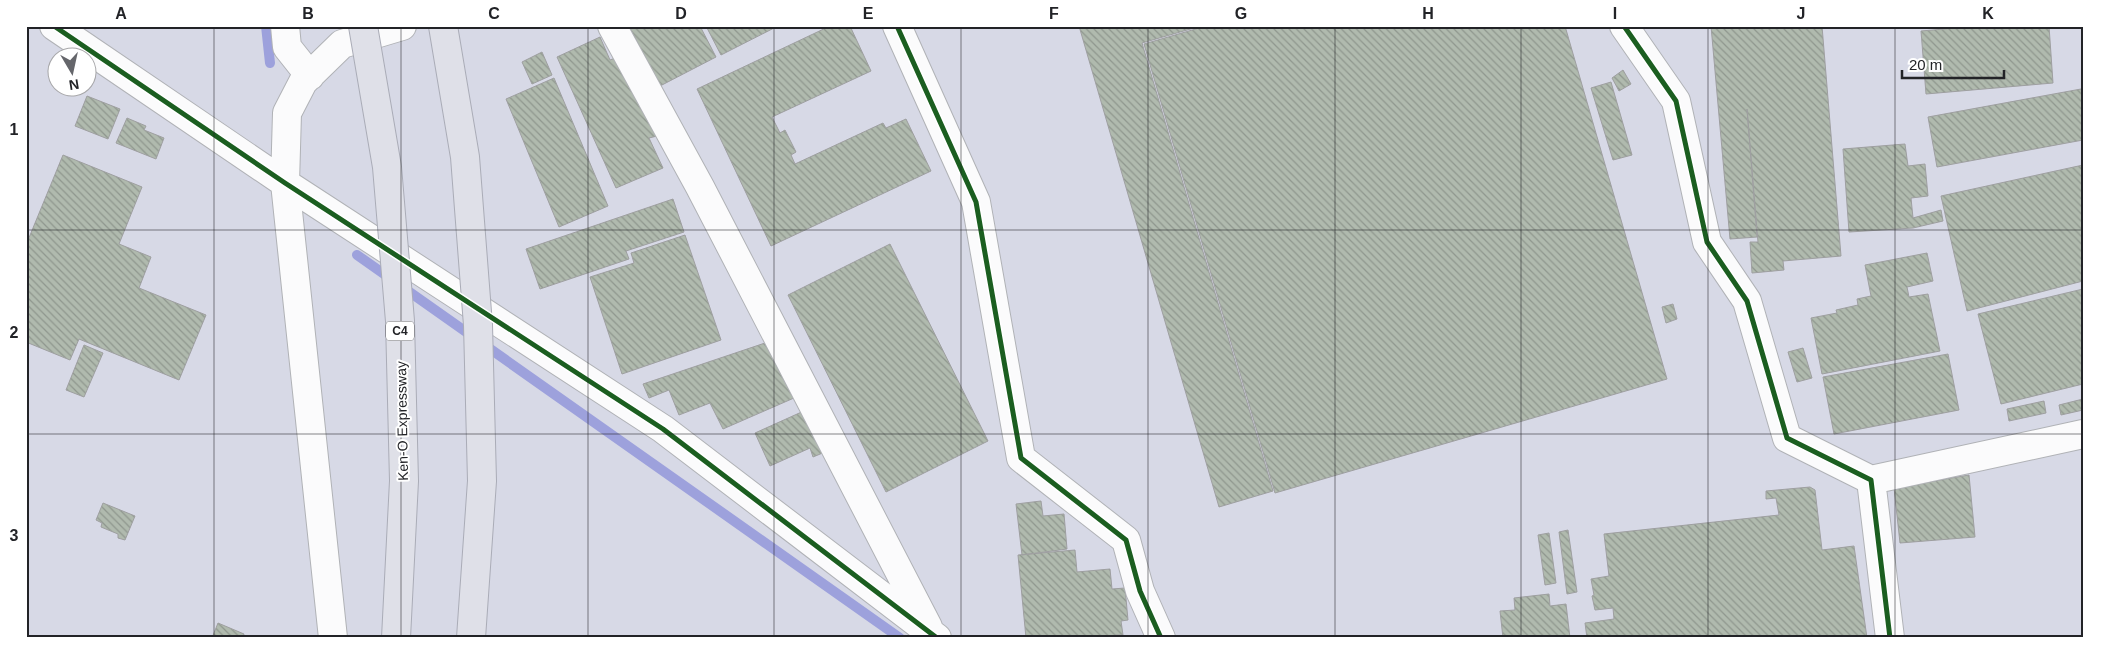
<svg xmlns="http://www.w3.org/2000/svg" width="2109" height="664" viewBox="0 0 2109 664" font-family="Helvetica,sans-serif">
	<defs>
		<pattern id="building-back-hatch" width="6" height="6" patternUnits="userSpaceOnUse" patternTransform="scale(1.25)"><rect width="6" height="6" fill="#b0baae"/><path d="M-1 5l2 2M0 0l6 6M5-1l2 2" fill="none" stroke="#8f978e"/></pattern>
	</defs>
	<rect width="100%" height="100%" fill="#e2e3e9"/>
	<path fill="#d7d9e6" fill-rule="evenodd" d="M 26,26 L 2083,26 L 2083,638 L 26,638 ZM 58,58 L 88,58 L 88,88 L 58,88 Z"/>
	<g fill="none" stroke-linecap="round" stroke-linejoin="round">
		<path stroke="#9da1dc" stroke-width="10" d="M 266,26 L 270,63
			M 357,255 L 900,638"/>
	</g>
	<path fill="url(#building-back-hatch)" stroke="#9e9fa0" d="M 629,26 L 700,26 L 716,57 L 660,86 Z
		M 706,26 L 778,26 L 721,55 Z
		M 830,26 L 850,26 L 871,71 L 772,117 L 780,133 L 785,130 L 796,152 L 791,155 L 795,164 L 883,123 L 886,128 L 906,119 L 931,171 L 771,246 L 697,89 Z
		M 1079,26 L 1201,26 L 1142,43 L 1273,491 L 1219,507 Z
		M 1206,26 L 1565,26 L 1667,379 L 1275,493 L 1144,44 Z
		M 1711,26 L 1822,26 L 1841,256 L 1783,261 L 1784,270 L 1752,273 L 1750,242 L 1758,242 L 1747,109 L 1757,237 L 1730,239 Z
		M 1980,26 L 2049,26 L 2053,83 L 1926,94 L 1921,31 Z
		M 600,37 L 610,60 L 618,57 L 657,136 L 649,138 L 663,168 L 616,188 L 557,57 Z
		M 542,52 L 552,75 L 532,84 L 522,62 Z
		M 1623,70 L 1631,84 L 1619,91 L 1612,78 Z
		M 554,78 L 608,206 L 559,227 L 506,99 Z
		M 1611,82 L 1632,155 L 1613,160 L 1591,88 Z
		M 2081,89 L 2083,99 L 2083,140 L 1937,167 L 1928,117 Z
		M 87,96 L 120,109 L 108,139 L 75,126 Z
		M 127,118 L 146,126 L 144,130 L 164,138 L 156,159 L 116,143 Z
		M 1905,144 L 1908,166 L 1925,164 L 1928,196 L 1911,198 L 1913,218 L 1941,210 L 1943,221 L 1913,228 L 1849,232 L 1843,149 Z
		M 63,155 L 142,187 L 119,244 L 151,257 L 139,288 L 206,315 L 179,380 L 79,339 L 70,360 L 26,342 L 26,245 Z
		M 2083,165 L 2083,281 L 1967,311 L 1941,196 Z
		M 673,199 L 684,232 L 626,251 L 629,259 L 540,289 L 526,249 Z
		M 685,235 L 721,340 L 622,374 L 590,277 L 634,263 L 631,253 Z
		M 890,244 L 988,441 L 886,492 L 788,295 Z
		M 1927,253 L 1933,281 L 1907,287 L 1909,297 L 1928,294 L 1940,351 L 1822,374 L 1811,318 L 1837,313 L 1836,310 L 1858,305 L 1857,299 L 1871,296 L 1865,265 Z
		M 2083,289 L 2083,384 L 2001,404 L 1978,314 Z
		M 1673,304 L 1677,319 L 1666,323 L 1662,307 Z
		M 768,342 L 794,398 L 723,429 L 710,403 L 679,415 L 669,390 L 649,398 L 643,384 Z
		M 84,345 L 103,353 L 84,397 L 66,390 Z
		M 1803,348 L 1812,378 L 1797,382 L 1788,352 Z
		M 1948,354 L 1959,410 L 1834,434 L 1823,377 Z
		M 2083,399 L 2083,410 L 2061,415 L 2059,405 Z
		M 2044,401 L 2046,413 L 2009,421 L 2007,409 Z
		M 806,410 L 825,452 L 813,457 L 810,448 L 770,466 L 755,433 Z
		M 1969,475 L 1975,537 L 1900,543 L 1894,488 Z
		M 1810,487 L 1815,490 L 1822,550 L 1854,546 L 1867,638 L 1587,638 L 1585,623 L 1614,619 L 1613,608 L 1595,610 L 1592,596 L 1594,595 L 1591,579 L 1609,576 L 1604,534 L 1779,515 L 1776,498 L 1766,499 L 1766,491 Z
		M 1041,501 L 1043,516 L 1064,514 L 1067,549 L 1022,555 L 1016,504 Z
		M 103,503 L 135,516 L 125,540 L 118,538 L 118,534 L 101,527 L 102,523 L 96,520 Z
		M 1568,530 L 1577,592 L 1567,594 L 1559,532 Z
		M 1549,533 L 1556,583 L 1545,585 L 1538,535 Z
		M 1075,550 L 1077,572 L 1110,569 L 1112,589 L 1125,588 L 1128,620 L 1121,621 L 1123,635 L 1115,635 L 1115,638 L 1026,638 L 1018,555 Z
		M 1549,594 L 1550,606 L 1566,604 L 1570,638 L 1503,638 L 1500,611 L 1515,610 L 1514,598 Z
		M 218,623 L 244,634 L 243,638 L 212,638 Z"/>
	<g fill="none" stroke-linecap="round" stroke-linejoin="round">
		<defs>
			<path id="minor" d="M 54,26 L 285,183 L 663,429 L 937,638
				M 285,26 L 287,47 L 310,76
				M 612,26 L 700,187 L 928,627
				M 897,26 L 976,202 L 1021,458 L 1126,540 L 1140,591 L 1161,638
				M 1624,26 L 1676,101 L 1707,242 L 1747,301 L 1787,438 L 1871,480 L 1890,638
				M 1871,480 L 2083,434
				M 333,638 L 285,183 L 287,113 L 303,82 L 342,44 L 402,26"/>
		</defs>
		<use href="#minor" stroke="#b0b2b6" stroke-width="30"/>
		<use href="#minor" stroke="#fbfbfc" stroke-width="28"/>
		<defs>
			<path id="highway-bridge" d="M 363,26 L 387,167 L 400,321 L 404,481 L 396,638
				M 443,26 L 465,157 L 478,325 L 482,481 L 471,638"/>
		</defs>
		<use href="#highway-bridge" stroke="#aaacb7" stroke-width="30" stroke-linecap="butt"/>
		<use href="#highway-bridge" stroke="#dfe0e8" stroke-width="28"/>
		<defs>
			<path id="cycleway" d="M 54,26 L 285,183 L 663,429 L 937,638
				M 897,26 L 976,202 L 1021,458 L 1126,540 L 1140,591 L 1161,638
				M 1624,26 L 1676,101 L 1707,242 L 1747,301 L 1787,438 L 1871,480 L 1890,638"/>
		</defs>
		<use href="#cycleway" stroke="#fff" stroke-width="8"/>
		<use href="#cycleway" stroke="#1b5e20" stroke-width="5"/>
	</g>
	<path fill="none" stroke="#222327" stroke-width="1" stroke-opacity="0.55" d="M 214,26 L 214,638M 401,26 L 401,638M 588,26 L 588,638M 774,26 L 774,638M 961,26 L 961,638M 1148,26 L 1148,638M 1335,26 L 1335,638M 1521,26 L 1521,638M 1708,26 L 1708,638M 1895,26 L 1895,638M 26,230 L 2083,230M 26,434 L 2083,434"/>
	<g text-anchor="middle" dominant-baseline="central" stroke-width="4" stroke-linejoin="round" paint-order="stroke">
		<rect fill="#fff" stroke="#646568" stroke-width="1" x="386" y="321.5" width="28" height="19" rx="4"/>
		<g font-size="12" font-weight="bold" fill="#222327">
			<text x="400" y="331">C4</text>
		</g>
		<g font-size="14" fill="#222327" stroke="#fff">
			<text transform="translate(402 421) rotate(-91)">Ken-O Expressway</text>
		</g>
	</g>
	<rect width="2109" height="664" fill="none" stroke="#ffffff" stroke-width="55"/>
	<g transform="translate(72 72) rotate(171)"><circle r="24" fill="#ffffff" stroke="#a7a7a9"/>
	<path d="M0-4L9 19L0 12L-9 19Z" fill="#65666b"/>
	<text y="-8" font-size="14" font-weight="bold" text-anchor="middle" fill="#222327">N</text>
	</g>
	<path d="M1902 70v8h102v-8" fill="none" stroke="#222327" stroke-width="2.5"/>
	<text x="1909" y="70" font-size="15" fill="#222327" stroke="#ffffff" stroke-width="4" paint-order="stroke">20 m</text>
	<rect x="28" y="28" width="2054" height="608" fill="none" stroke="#222327" stroke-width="2"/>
	<g font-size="16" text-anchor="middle" font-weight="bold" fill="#222327">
		<text x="121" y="19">A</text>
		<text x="308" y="19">B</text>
		<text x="494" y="19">C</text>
		<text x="681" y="19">D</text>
		<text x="868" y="19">E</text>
		<text x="1054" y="19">F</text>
		<text x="1241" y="19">G</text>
		<text x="1428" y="19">H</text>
		<text x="1615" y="19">I</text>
		<text x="1801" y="19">J</text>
		<text x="1988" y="19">K</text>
		<text x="14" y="135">1</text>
		<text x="14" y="338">2</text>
		<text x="14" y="541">3</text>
	</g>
</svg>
